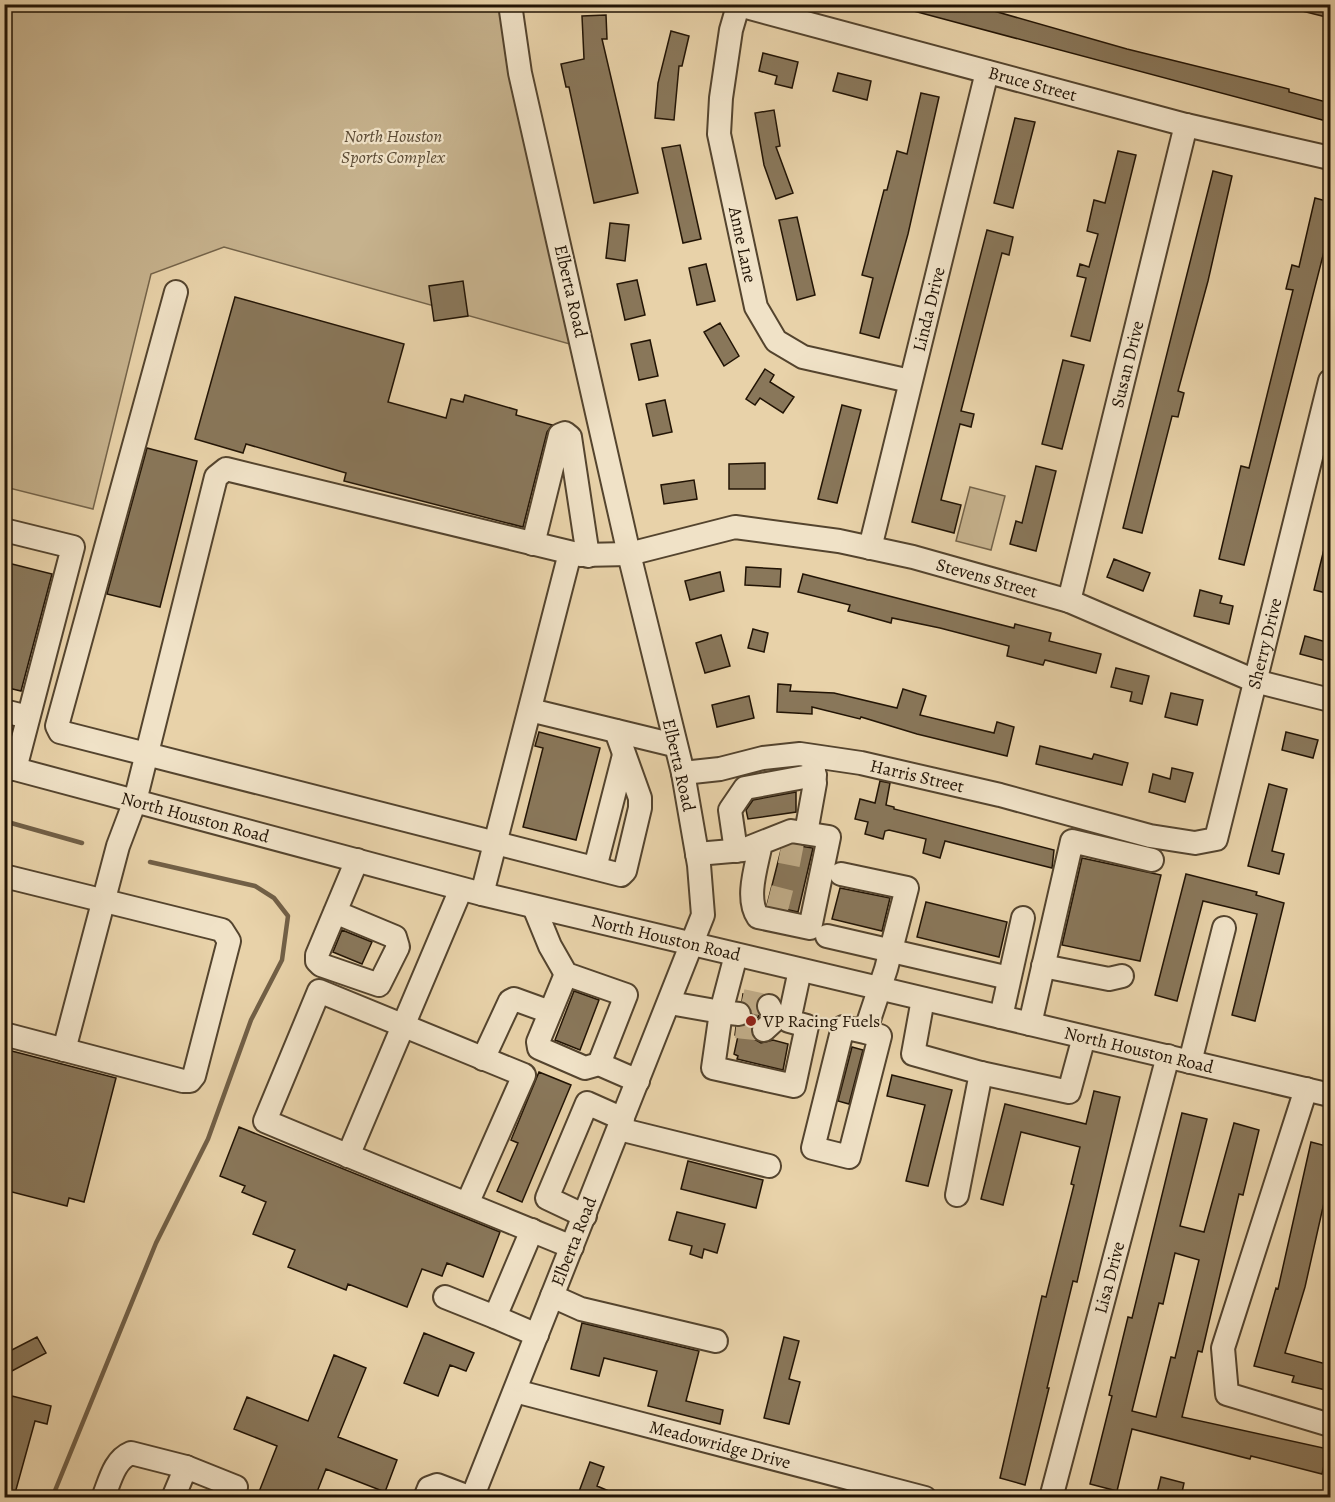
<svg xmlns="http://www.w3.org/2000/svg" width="1335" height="1502" viewBox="0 0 1335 1502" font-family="Alegreya,serif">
	<rect width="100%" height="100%" fill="#e8d2a9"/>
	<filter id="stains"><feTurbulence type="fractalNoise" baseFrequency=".00333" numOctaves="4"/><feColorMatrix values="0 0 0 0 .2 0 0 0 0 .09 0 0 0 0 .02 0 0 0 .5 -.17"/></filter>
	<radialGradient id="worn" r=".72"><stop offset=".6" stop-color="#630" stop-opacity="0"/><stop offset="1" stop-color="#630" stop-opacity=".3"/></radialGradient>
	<path fill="#c6b28d" stroke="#746349" stroke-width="1.5" d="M 5,5 L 507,5 L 584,348 L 224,247 L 151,274 L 93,509 L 5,487 Z
		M 970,487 L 1005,496 L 991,550 L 956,541 Z"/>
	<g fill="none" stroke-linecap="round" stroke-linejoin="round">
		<path stroke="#715f46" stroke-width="4.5" d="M 4,821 L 82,843
			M 52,1498 L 156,1243 L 208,1139 L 251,1020 L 282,960 L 288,916 L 274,898 L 255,886 L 150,862"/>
	</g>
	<path fill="#89775a" stroke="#221405" stroke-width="1.5" fill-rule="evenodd" d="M 907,4 L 963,4 L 987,9 L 1127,49 L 1289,89 L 1289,92 L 1330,103 L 1330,122 L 906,9 Z
		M 1295,4 L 1330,4 L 1330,18 L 1294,9 Z
		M 606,15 L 607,39 L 602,39 L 638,193 L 594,203 L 569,87 L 566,87 L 561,64 L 584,59 L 582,16 Z
		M 671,31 L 689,36 L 682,66 L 679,66 L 674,120 L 655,118 L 658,83 Z
		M 763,53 L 798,62 L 792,88 L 775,84 L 777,76 L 759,71 Z
		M 838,73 L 871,81 L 867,100 L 833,91 Z
		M 921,93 L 939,97 L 908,234 L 879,338 L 860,333 L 873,278 L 862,275 L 884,190 L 887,190 L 897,151 L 907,154 Z
		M 774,110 L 780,146 L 776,147 L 793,193 L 776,199 L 764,165 L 755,113 Z
		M 1015,118 L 1035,122 L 1013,208 L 994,203 Z
		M 680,145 L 701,239 L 683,243 L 662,148 Z
		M 1118,151 L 1136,155 L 1090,341 L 1071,336 L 1086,278 L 1077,276 L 1080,264 L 1089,267 L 1098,234 L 1087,231 L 1094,200 L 1105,203 Z
		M 1213,171 L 1232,176 L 1208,281 L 1178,391 L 1184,393 L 1178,417 L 1172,416 L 1142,533 L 1123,528 Z
		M 1315,198 L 1330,202 L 1330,228 L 1244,565 L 1219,559 L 1241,466 L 1249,468 L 1293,290 L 1286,289 L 1292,265 L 1299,267 Z
		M 797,217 L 815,295 L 797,300 L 779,220 Z
		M 610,223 L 629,225 L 625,261 L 606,258 Z
		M 987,230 L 1013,237 L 1009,255 L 1002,253 L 961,411 L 974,414 L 971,427 L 960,424 L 941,500 L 961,505 L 954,533 L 912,522 Z
		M 706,264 L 715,301 L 697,305 L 689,268 Z
		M 637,280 L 645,315 L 625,320 L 617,284 Z
		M 463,281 L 468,316 L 434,321 L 429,286 Z
		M 235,297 L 404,344 L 388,402 L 446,418 L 451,399 L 463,402 L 465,395 L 517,410 L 516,415 L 552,425 L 547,432 L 523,527 L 344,481 L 346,473 L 246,444 L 243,453 L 195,439 Z
		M 720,323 L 739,356 L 724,366 L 704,332 Z
		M 650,340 L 658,376 L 639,380 L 631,344 Z
		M 1063,360 L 1084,365 L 1062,449 L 1042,444 Z
		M 765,369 L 774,375 L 770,382 L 794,397 L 783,413 L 760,398 L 755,405 L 746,399 Z
		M 665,400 L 672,432 L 653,436 L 646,404 Z
		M 842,405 L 861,410 L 837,503 L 818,499 Z
		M 147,448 L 197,461 L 160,607 L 107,594 Z
		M 765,463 L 765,489 L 729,489 L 729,464 Z
		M 1036,466 L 1056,471 L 1036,551 L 1010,544 L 1016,521 L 1022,523 Z
		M 694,480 L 697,499 L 664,504 L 661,485 Z
		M 1326,541 L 1330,541 L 1330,594 L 1314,590 Z
		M 1114,559 L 1150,573 L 1143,591 L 1107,577 Z
		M 4,562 L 52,574 L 21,691 L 4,687 Z
		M 746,567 L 781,569 L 780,587 L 745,585 Z
		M 720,572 L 724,591 L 690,600 L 685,581 Z
		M 803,574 L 1014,628 L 1015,624 L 1051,633 L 1049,641 L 1101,654 L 1096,673 L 1045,660 L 1043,665 L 1007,656 L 1009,646 L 940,628 L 892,618 L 891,623 L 848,611 L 850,605 L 798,592 Z
		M 1200,590 L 1222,596 L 1220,603 L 1233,606 L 1229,624 L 1194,616 Z
		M 753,629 L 768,633 L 764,652 L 748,648 Z
		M 721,635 L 730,666 L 705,673 L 696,643 Z
		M 1305,636 L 1330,643 L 1330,662 L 1300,654 Z
		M 1116,668 L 1149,676 L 1142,704 L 1130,701 L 1132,692 L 1111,687 Z
		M 778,684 L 791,685 L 790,691 L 834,693 L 897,708 L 903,689 L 926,696 L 920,715 L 994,733 L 997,722 L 1014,727 L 1007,756 L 917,734 L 861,717 L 860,719 L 812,707 L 812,714 L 777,712 Z
		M 1171,693 L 1203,700 L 1197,725 L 1165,717 Z
		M 749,696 L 754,718 L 717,727 L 712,705 Z
		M 539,732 L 600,748 L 576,840 L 523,827 L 543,748 L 535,746 Z
		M 1286,732 L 1318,740 L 1313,758 L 1282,750 Z
		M 1040,746 L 1092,759 L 1094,754 L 1128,763 L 1122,785 L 1036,764 Z
		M 1172,768 L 1193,773 L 1185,802 L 1149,792 L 1153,774 L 1170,779 Z
		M 880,781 L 890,783 L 886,805 L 894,807 L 894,809 L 1054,850 L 1052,868 L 945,841 L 940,858 L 923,853 L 926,839 L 889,830 L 885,831 L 883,839 L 865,834 L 868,822 L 855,819 L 860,799 L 875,803 Z
		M 1269,784 L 1287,789 L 1272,851 L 1284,854 L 1279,874 L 1248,866 Z
		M 796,792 L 796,812 L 748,819 L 746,810 L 753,800 Z
		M 793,845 L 813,848 L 798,912 L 767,905 L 781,850 Z
		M 1082,858 L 1161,875 L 1140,961 L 1062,945 Z
		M 1186,874 L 1257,892 L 1256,895 L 1284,903 L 1255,1021 L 1232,1015 L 1257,914 L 1203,901 L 1177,1001 L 1155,995 Z
		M 840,888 L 890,898 L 882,931 L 832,919 Z
		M 926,902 L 1007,922 L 999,957 L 917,937 Z
		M 342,930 L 372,942 L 362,964 L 333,952 Z
		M 574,991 L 599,1000 L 580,1050 L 555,1040 Z
		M 743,994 L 759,997 L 756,1006 L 759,1016 L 751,1027 L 754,1039 L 761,1043 L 773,1040 L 788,1044 L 783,1070 L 737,1059 L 738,1056 L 734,1054 L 738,1036 L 735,1035 L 736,1027 L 745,1026 L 752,1015 L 751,1008 L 742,1001 Z
		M 852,1047 L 863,1050 L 849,1104 L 838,1101 Z
		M 4,1049 L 116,1078 L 84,1202 L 69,1198 L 67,1206 L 4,1190 Z
		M 539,1072 L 571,1085 L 522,1202 L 497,1191 L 518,1143 L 511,1140 Z
		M 892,1075 L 952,1090 L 928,1186 L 906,1181 L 925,1105 L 887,1096 Z
		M 1094,1091 L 1120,1097 L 1077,1282 L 1073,1281 L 1047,1388 L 1049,1388 L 1025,1485 L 1000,1478 L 1042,1296 L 1046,1297 L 1074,1185 L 1071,1184 L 1080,1147 L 1021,1132 L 1003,1205 L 981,1199 L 1005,1104 L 1086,1124 Z
		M 1182,1113 L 1207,1119 L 1180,1226 L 1204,1232 L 1234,1123 L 1259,1130 L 1243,1195 L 1239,1194 L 1202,1352 L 1198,1351 L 1182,1417 L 1328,1449 L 1322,1474 L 1251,1456 L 1250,1459 L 1132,1429 L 1117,1491 L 1090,1484 L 1112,1396 L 1109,1395 L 1128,1317 L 1132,1318 ZM 1175,1253 L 1199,1260 L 1175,1358 L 1171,1357 L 1156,1417 L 1132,1411 L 1159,1303 L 1163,1304 Z
		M 239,1127 L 500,1232 L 483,1277 L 447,1263 L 442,1276 L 422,1269 L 407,1307 L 348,1284 L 346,1290 L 288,1267 L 295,1250 L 253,1234 L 266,1202 L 242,1192 L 245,1186 L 220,1176 Z
		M 1311,1142 L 1330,1147 L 1330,1176 L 1305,1287 L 1285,1353 L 1330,1365 L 1330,1391 L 1292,1382 L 1294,1376 L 1254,1366 L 1276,1288 L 1278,1289 Z
		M 688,1161 L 763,1180 L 756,1208 L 681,1189 Z
		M 677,1212 L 725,1224 L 717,1253 L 704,1249 L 702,1258 L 690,1254 L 692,1246 L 669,1240 Z
		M 582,1323 L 699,1351 L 686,1401 L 723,1410 L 720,1424 L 648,1406 L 657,1371 L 604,1358 L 599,1376 L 571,1369 Z
		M 424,1333 L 474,1353 L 466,1371 L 450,1365 L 438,1396 L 404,1383 Z
		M 37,1337 L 46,1353 L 10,1372 L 4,1362 L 4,1354 Z
		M 784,1337 L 799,1341 L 789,1379 L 800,1382 L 789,1424 L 764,1418 Z
		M 334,1355 L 366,1368 L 338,1437 L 397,1460 L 385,1492 L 326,1469 L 315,1497 L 257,1497 L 277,1446 L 234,1429 L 247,1397 L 308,1421 Z
		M 12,1396 L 51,1406 L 47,1424 L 35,1421 L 14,1497 L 4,1495 L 4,1428 Z
		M 590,1462 L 604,1467 L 597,1486 L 623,1497 L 577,1497 Z
		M 1161,1477 L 1184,1483 L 1181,1497 L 1156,1497 Z"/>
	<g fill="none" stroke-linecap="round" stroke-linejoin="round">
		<path stroke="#c0ac88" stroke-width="22" stroke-dasharray="22 11" stroke-linecap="butt" d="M 780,852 L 811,858
			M 769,896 L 800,904
			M 742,1000 L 769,1006
			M 736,1027 L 764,1030"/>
		<defs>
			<g id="minor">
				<path id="s1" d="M 735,4 L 1186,125 L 1330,158"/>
				<path id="s2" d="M 738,6 L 731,30 L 721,98 L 719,134 L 756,307 L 776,341 L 803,357 L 910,381"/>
				<path d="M 176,292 L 57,726 L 60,732 L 621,875 L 625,871 L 640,808 L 640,798 L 616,731"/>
				<path d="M 4,530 L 73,547 L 15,769"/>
				<path d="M 533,544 L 560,435 L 565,433 L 570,437 L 588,556"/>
				<path id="s3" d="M 870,548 L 987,72"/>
				<path id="s4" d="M 1069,601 L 1186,125"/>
				<path d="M 530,710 L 674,745"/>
				<path d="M 4,711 L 28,717"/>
				<path id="s5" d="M 4,766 L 482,894 L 1330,1095"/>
				<path id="s6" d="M 683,773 L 720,769 L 763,758 L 800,754 L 861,763 L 1000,795 L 1150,836 L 1195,843 L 1216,839 L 1330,381"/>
				<path d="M 806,833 L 815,783 L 813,761"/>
				<path d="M 736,851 L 730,810 L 745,788 L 815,775"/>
				<path d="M 697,854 L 743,850 L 791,831 L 829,837 L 810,928 L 758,917 C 745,898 757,865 761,843"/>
				<path d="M 595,868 L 624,755"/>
				<path d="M 841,874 L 907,888 L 886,969 L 865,1032 L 843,1027 L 813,1148 L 849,1157 L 880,1036 L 865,1032"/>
				<path d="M 4,876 L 222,930 L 229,941 L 194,1076 L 190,1081 L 183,1081 L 4,1034"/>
				<path d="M 482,894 L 570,553"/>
				<path d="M 534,907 L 550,946 L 566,974 L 626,995 L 599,1064"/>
				<path d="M 335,912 L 395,937 L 398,947 L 379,985 L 321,965 L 317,961 L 317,955 L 357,860"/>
				<path d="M 827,936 L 1009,978"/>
				<path d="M 1043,966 L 1109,979 L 1122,976"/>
				<path d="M 566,974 L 538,1042 L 539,1048 L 585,1068 L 599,1064 L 638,1081"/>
				<path d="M 923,999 L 913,1054 L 981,1073 L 1069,1092 L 1084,1037"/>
				<path d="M 670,1003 L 721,1012 L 736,955"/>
				<path d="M 739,1014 L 721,1012 L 713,1068 L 794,1086 L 807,1026 L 789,1021 L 800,970"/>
				<path d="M 1001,1017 L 1023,918"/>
				<path d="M 1030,1024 L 1072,841 L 1152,860"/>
				<path d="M 764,1030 L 776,1019 L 769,1006"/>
				<path id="s7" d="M 64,1050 L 118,846 L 135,801 L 216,477 L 226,469 L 581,555 L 629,554 L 735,527 L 839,541 L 913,557 L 1069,601 L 1255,681 L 1330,700"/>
				<path d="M 483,1059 L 510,1001 L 514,999 L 550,1012"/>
				<path d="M 1190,1062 L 1224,928"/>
				<path d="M 1306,1089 L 1223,1348 L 1227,1394 L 1330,1425"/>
				<path d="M 619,1129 L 769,1166"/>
				<path d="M 348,1156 L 461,889"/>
				<path d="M 957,1195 L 981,1073"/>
				<path d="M 467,1204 L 524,1075 L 319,991 L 265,1121 C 367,1164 470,1205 572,1247"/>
				<path d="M 585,1216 L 547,1198 L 587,1103 L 623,1119"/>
				<path d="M 532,1230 L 495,1317 L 537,1335"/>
				<path d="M 552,1296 L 581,1309 L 716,1341"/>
				<path d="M 445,1297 L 495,1317"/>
				<path id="s8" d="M 515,1391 L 925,1498"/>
				<path d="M 103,1498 C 110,1481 114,1460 131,1453 L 186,1467"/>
				<path d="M 173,1498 L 186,1467 L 236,1487"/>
				<path d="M 425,1498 L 429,1488 L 437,1485 L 471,1498"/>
				<path id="s9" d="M 472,1498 L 703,915 L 699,865 L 683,773 L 629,554 L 520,73 L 510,4"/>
				<path id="s10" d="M 1051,1498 L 1168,1056"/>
			</g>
		</defs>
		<use href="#minor" stroke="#54442e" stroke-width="26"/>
		<use href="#minor" stroke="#f0e2c7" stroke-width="22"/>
	</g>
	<circle fill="#8f2418" stroke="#f0e2c7" stroke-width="2" cx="751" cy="1021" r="6"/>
	<g text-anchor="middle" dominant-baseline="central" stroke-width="4.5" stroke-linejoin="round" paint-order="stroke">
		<g font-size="18" fill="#221405" stroke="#f0e2c7">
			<text stroke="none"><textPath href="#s1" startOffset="308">Bruce Street</textPath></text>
			<text stroke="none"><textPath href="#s2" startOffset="243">Anne Lane</textPath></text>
			<text transform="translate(571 291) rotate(77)">Elberta Road</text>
			<text stroke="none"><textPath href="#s3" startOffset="246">Linda Drive</textPath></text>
			<text stroke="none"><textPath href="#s4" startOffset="244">Susan Drive</textPath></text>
			<text stroke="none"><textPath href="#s7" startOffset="1386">Stevens Street</textPath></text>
			<text stroke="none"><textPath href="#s6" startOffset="747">Sherry Drive</textPath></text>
			<text transform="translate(679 765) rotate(77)">Elberta Road</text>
			<text stroke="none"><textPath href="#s6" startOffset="238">Harris Street</textPath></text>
			<text stroke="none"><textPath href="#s5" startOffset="198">North Houston Road</textPath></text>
			<text stroke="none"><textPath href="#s5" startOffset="684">North Houston Road</textPath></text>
			<text stroke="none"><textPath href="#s5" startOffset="1170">North Houston Road</textPath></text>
			<text stroke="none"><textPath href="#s9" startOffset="276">Elberta Road</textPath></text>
			<text stroke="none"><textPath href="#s10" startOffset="228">Lisa Drive</textPath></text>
			<text stroke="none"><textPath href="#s8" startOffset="212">Meadowridge Drive</textPath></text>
		</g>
		<g font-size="18" font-style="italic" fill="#5b4b35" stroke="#f0e2c7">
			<text x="393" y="136">North Houston<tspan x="393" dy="21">Sports Complex</tspan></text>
		</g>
		<g font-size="18" fill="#221405" stroke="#f0e2c7" text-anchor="start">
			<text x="763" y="1021">VP Racing Fuels</text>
		</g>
	</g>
	<rect width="1335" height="1502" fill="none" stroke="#e8d2a9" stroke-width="24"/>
	<rect x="6" y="6" width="1323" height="1490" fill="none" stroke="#221405" stroke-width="3"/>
	<rect x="12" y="12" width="1311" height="1478" fill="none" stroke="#221405" stroke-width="1.5"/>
	<rect width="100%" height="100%" filter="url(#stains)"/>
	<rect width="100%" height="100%" fill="url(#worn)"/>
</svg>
